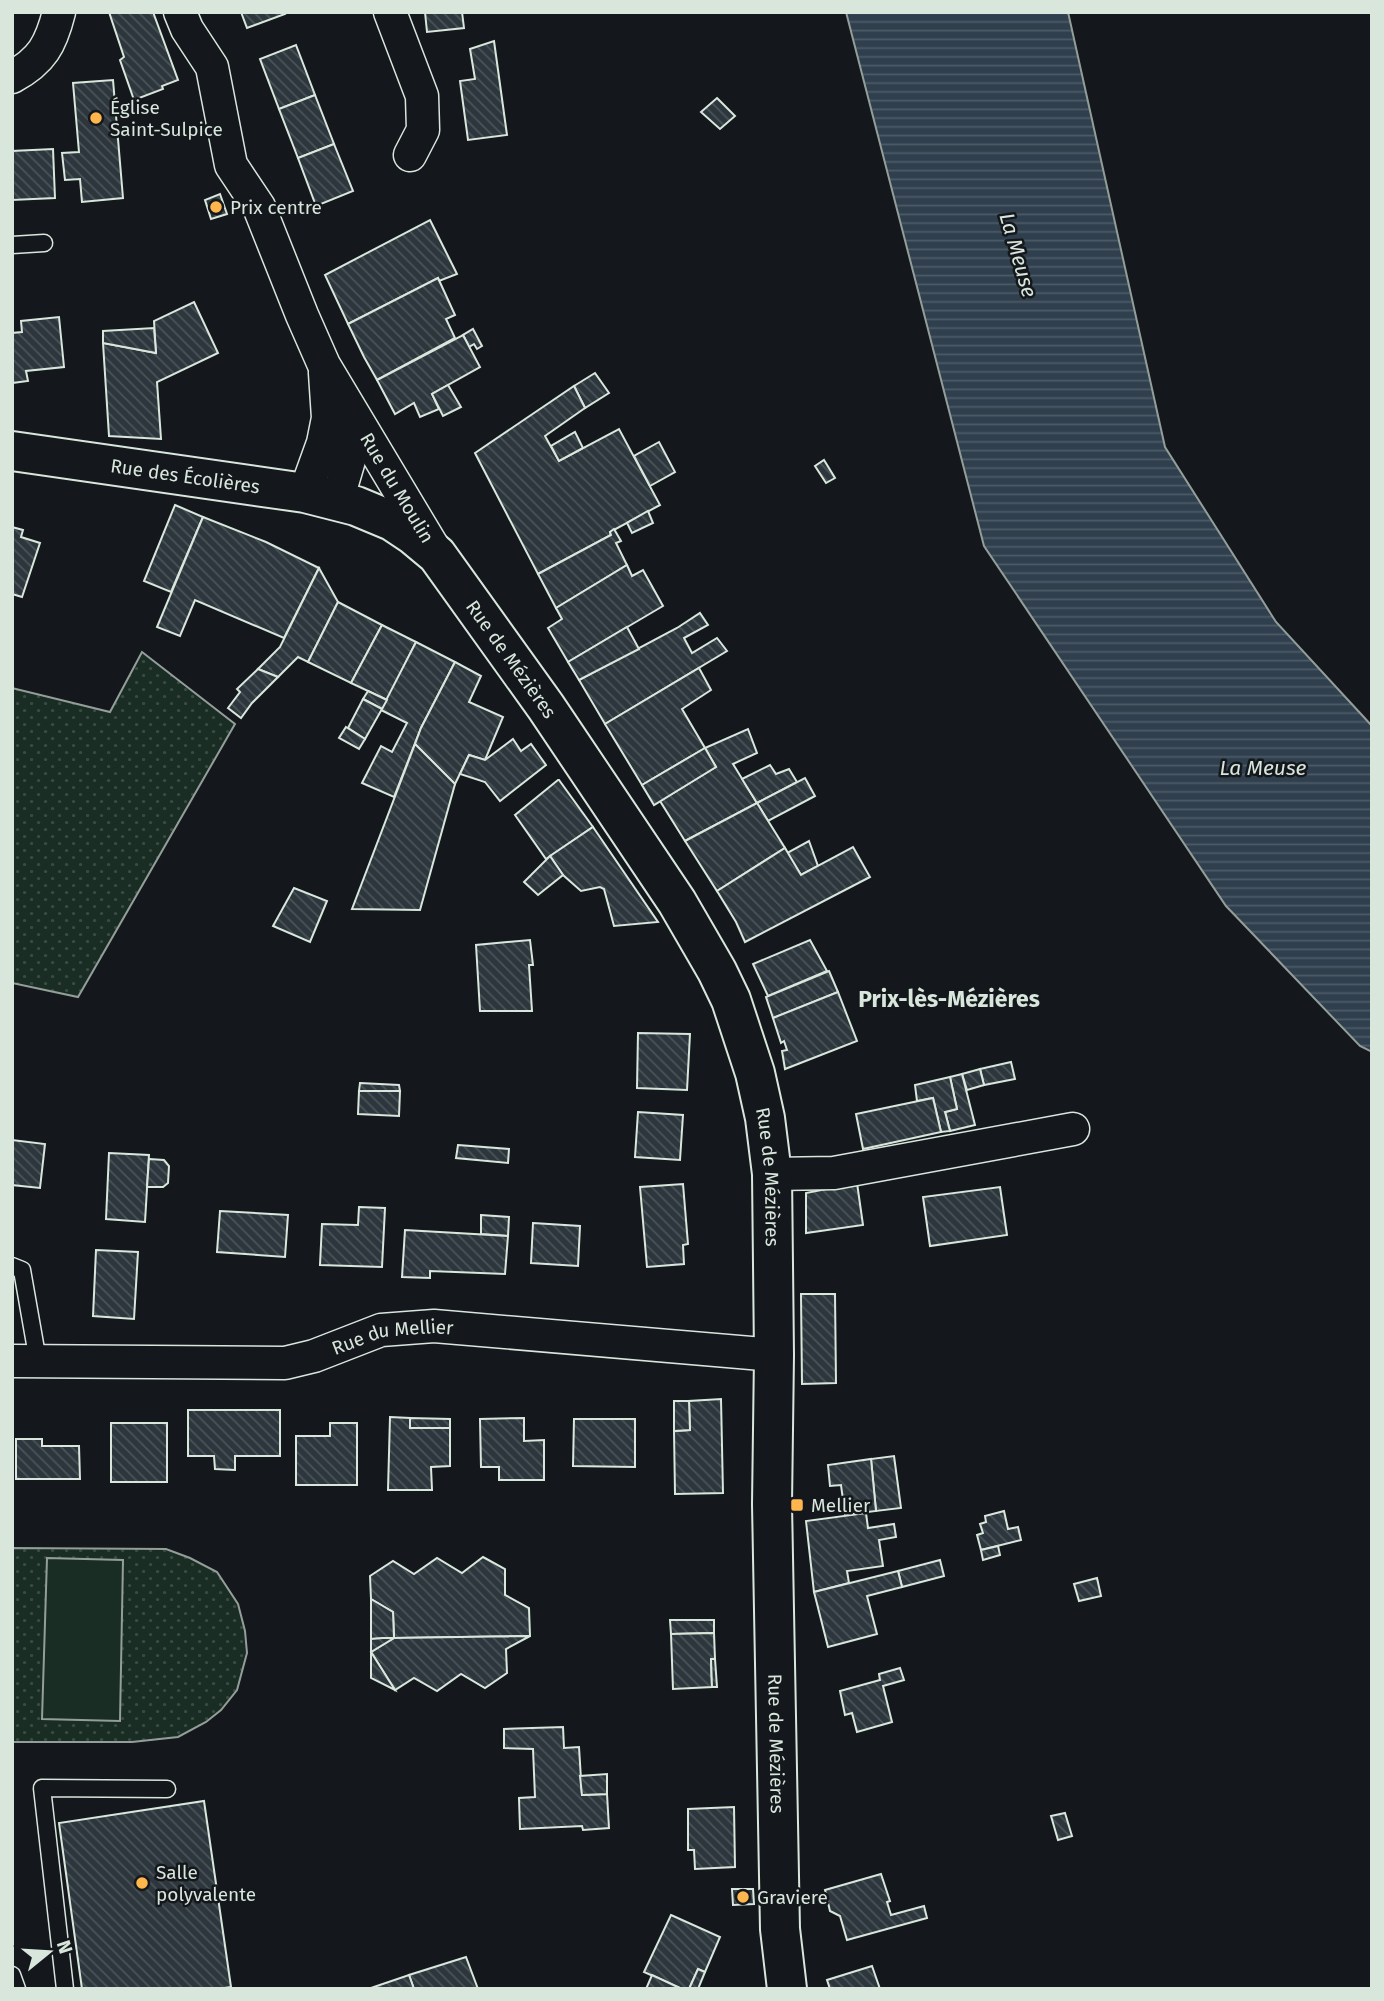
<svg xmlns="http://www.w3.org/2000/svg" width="1384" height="2001" viewBox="0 0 1384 2001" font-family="'Fira Sans',sans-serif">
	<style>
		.grass { fill: url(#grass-dots); stroke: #939e99; stroke-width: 2 }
		.garden { fill: #1a2d24; stroke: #939e99; stroke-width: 2 }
		.water { fill: url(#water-rules); stroke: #939e99; stroke-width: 2 }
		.building { fill: url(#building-back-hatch); stroke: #d8e6dc; stroke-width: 2 }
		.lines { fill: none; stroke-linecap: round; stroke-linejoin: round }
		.service-casing { stroke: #d8e6dc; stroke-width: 19 }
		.minor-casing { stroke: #d8e6dc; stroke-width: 35 }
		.tertiary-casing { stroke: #d8e6dc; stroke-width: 42 }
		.service { stroke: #14181c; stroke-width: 16 }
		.minor { stroke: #14181c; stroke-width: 32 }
		.tertiary { stroke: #14181c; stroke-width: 38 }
		.poi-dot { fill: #ffb74d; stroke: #14181c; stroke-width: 2.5 }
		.labels { text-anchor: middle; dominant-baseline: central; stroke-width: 5; stroke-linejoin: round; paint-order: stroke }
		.poi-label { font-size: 19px; fill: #d8e6dc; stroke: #14181c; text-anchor: start }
		.street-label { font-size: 19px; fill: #d8e6dc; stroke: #14181c }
		.water-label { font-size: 21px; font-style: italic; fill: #d8e6dc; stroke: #14181c }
		.quarter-label { font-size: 23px; font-weight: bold; fill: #d8e6dc; stroke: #14181c }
	</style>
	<defs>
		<pattern id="grass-dots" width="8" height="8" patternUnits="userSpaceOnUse" patternTransform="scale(1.75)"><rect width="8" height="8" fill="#1a2d24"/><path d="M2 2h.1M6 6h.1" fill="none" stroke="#3b4b43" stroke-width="1.8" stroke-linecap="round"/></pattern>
		<pattern id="water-rules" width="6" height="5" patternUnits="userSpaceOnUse" patternTransform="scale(1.75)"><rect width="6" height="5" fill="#2f3f4d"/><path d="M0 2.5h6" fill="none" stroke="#4c5b66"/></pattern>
		<pattern id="building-back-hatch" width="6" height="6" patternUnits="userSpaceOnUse" patternTransform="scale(1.75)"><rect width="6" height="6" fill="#2c363c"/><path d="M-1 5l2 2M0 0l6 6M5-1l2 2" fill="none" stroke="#4a5358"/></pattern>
	</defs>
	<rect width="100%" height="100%" fill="#14181c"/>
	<g class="grass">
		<path d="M142 652 235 724 78 997 12 983V688L110 712Z"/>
		<path d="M12 1548 166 1549 190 1558 217 1572 238 1604 245 1631 247 1653 237 1690 221 1710 206 1722 178 1737 132 1742H12Z"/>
	</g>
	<path class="garden" d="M47 1558 123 1560 120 1721 42 1719Z"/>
	<path class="water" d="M846 12H1068L1165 447 1276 622 1372 726V1052L1360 1046 1226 906 984 546Z"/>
	<g class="building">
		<path d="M109 12H153L178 80 162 86 163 89 134 100 120 60 124 57Z"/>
		<path d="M241 12H284L285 14 247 28Z"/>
		<path d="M425 12H462L464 28 427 32Z"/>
		<path d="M494 41 507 135 468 140 460 81 475 79 470 49Z"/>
		<path d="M296 45 315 95 279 109 260 59Z"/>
		<path d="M113 80 123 198 82 202 80 179 65 180 62 153 79 152 73 83Z"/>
		<path d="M315 95 334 144 298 158 279 109Z"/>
		<path d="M717 98 735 116 720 129 701 112Z"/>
		<path d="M334 144 353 191 316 206 298 158Z"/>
		<path d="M53 149 55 198 12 200V151Z"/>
		<path d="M220 194 227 214 211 219 205 200Z"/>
		<path d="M430 220 457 274 439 281 438 278 348 324 325 275Z"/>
		<path d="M438 278 455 315 446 319 455 338 377 380 364 357 348 324Z"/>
		<path d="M194 302 218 353 157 382 161 439 109 436 103 343 156 353 154 321Z"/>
		<path d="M59 317 64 367 26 371 28 381 12 383V333L22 332 21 321Z"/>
		<path d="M154 328 156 353 103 343V331Z"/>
		<path d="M473 329 482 346 477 349 474 344 469 347 463 335Z"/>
		<path d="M463 335 480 367 432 394 439 409 420 417 414 403 395 414 377 380Z"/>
		<path d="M595 373 609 393 585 408 574 386Z"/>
		<path d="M448 385 461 407 443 416 432 394Z"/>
		<path d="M574 386 585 408 545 436 559 461 619 429 660 505 610 532 611 535 538 574 475 453Z"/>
		<path d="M575 432 583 448 559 461 551 446Z"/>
		<path d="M659 442 675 472 650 486 634 456Z"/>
		<path d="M824 460 835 478 826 483 815 466Z"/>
		<path d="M175 505 203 517 171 592 144 581Z"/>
		<path d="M648 511 653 523 632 533 627 523Z"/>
		<path d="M203 517 266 542 319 568 284 638 195 600 180 636 157 627Z"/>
		<path d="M12 527 23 530 21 537 40 543 22 597 12 594Z"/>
		<path d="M614 529 621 541 616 543 627 565 556 608 538 574 611 535 610 532Z"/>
		<path d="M627 565 632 576 643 570 663 606 568 662 548 628 562 619 556 608Z"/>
		<path d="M319 568 338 602 308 662 298 657 278 677 258 669 280 647Z"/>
		<path d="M338 602 382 625 351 683 308 662Z"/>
		<path d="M700 613 708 625 684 638 692 653 717 638 727 651 605 724 579 680 677 628Z"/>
		<path d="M382 625 416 642 387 700 351 683Z"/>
		<path d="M627 627 639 649 579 680 568 662Z"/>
		<path d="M416 642 455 662 421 728 394 797 362 783 381 746 392 752 407 723 381 710Z"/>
		<path d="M455 662 481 676 469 702 503 717 485 760 469 755 455 784 415 744 421 728Z"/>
		<path d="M699 668 711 690 682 709 705 748 642 785 605 724Z"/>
		<path d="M258 669 278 677 252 703 241 718 228 708 240 692 237 689Z"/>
		<path d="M368 691 387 700 382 709 363 699Z"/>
		<path d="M363 699 382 709 365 739 348 728Z"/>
		<path d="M346 727 365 739 359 749 339 738Z"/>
		<path d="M748 729 757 753 733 764 757 803 685 841 660 801 716 767 705 748Z"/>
		<path d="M513 739 521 751 531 744 546 765 500 801 485 782 460 774 469 755 485 760Z"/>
		<path d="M415 744 455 784 420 910 352 909Z"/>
		<path d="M705 748 716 767 654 805 642 785Z"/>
		<path d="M770 765 776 774 789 769 797 782 757 803 742 779Z"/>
		<path d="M805 778 815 796 768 821 757 803Z"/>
		<path d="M558 780H559L593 827 546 859 515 815Z"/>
		<path d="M757 803 785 848 717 891 685 841Z"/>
		<path d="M593 827 658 922 614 926 604 889 600 887 581 891 563 875 550 856Z"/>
		<path d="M809 841 818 866 801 875 787 853Z"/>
		<path d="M853 847 870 877 745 942 736 922 717 891 785 848 801 875Z"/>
		<path d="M550 856 563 875 538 895 524 882Z"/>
		<path d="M294 888 327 901 310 942 273 926Z"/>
		<path d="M530 940 533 965H529L532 1011H480L476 945Z"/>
		<path d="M810 940 827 971 768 996 753 964Z"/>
		<path d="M829 971 838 992 773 1018 766 997Z"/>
		<path d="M838 992 857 1041 785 1069 782 1051 787 1050 784 1041 781 1043 773 1018Z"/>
		<path d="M638 1033 690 1034 687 1090 637 1088Z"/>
		<path d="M1011 1062 1015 1079 984 1085 980 1069Z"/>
		<path d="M980 1069 984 1085 967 1090 962 1074Z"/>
		<path d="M962 1074 975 1125 950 1131 945 1112 957 1109 950 1077Z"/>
		<path d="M950 1077 957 1109 945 1112 950 1131 941 1132 933 1098 917 1101 915 1085Z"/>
		<path d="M360 1083 399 1085 400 1091H359Z"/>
		<path d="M359 1091H400L399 1116 358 1114Z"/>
		<path d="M933 1098 941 1132 863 1149 856 1114Z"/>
		<path d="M638 1112 683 1115 680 1160 635 1157Z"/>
		<path d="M12 1140 45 1144 40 1188 12 1185Z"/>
		<path d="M458 1145 509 1149 508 1163 456 1158Z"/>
		<path d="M109 1153 149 1155 145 1222 106 1219Z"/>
		<path d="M149 1159 164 1160 169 1166 168 1183 163 1187H147Z"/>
		<path d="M857 1183 863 1225 806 1233V1193Z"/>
		<path d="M683 1184 688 1244 683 1245 684 1264 647 1267 640 1187Z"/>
		<path d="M1000 1187 1007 1235 930 1246 923 1197Z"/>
		<path d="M359 1207 385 1208 382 1267 320 1265 322 1224 358 1225Z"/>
		<path d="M220 1211 288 1215 285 1257 217 1252Z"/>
		<path d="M481 1215 509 1217 508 1236 481 1234Z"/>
		<path d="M533 1223 580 1226 578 1266 531 1263Z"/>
		<path d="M405 1230 508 1236 505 1274 430 1271V1278L402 1277Z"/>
		<path d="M96 1250 138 1252 134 1319 93 1316Z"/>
		<path d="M801 1294H835L836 1383 802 1384Z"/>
		<path d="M721 1399 723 1493 675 1494 674 1431 690 1430 689 1401Z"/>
		<path d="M674 1401H689L690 1430 674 1431Z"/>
		<path d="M188 1410H280V1456H235V1470L215 1469 214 1456H188Z"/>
		<path d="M390 1417 410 1418V1428H450V1466L431 1467 432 1490H388Z"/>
		<path d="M410 1418 450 1419V1428H410Z"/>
		<path d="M524 1418V1441L544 1440V1480H499V1467H481L480 1419Z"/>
		<path d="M574 1419H635V1467L573 1466Z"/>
		<rect x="111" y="1423" width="56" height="59"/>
		<path d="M330 1423H357V1485H296V1436H330Z"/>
		<path d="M16 1439H42V1446H79L80 1479H16Z"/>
		<path d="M894 1456 901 1508 876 1511 871 1459Z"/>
		<path d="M871 1459 876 1511 845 1515 841 1485 830 1486 828 1465Z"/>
		<path d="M1004 1511 1008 1529 1018 1527 1021 1540 981 1550 977 1535 983 1533 980 1524 986 1522 985 1516Z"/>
		<path d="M866 1513 868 1528 894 1524 896 1537 879 1540 883 1566 847 1571 849 1583 814 1592 806 1521Z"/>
		<path d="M998 1546 1000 1555 983 1560 981 1550Z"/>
		<path d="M483 1557 505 1569V1595L529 1608 530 1636 394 1638 393 1612 371 1599 370 1576 393 1561 414 1574 437 1558 462 1573Z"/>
		<path d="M940 1560 944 1576 902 1587 898 1571Z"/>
		<path d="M898 1571 902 1587 867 1596 877 1634 828 1647 814 1592Z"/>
		<path d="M1097 1578 1101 1596 1079 1601 1074 1584Z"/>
		<path d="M371 1599 393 1612 394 1638 371 1639Z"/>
		<path d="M670 1620H714V1633L671 1634Z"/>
		<path d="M714 1633 715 1659H711L712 1687 673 1689 671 1634Z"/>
		<path d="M530 1636 506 1649 507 1673 485 1688 461 1674 437 1691 414 1678 395 1690 371 1652 394 1638Z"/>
		<path d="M383 1638H394L371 1652V1639Z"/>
		<path d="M371 1652 395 1690 371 1678Z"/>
		<path d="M711 1659H715L717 1687H712Z"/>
		<path d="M900 1668 904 1680 883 1686 892 1722 857 1732 852 1713 845 1715 840 1691 880 1680 879 1674Z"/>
		<path d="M563 1727 564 1748 579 1747 582 1795 607 1794 609 1828 583 1830 582 1826 520 1829 519 1798 535 1797 533 1749 504 1748V1729Z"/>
		<path d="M607 1774V1794L582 1795 580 1776Z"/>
		<path d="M204 1801 231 1987 217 1989H82L59 1823Z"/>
		<path d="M734 1807 735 1867 695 1869 694 1850H688V1809Z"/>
		<path d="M1065 1813 1072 1836 1058 1840 1051 1816Z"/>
		<path d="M881 1874 890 1901 887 1902 891 1915 924 1906 927 1918 847 1940 840 1916 830 1911 825 1890Z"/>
		<path d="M732 1889H753L754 1904 733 1905Z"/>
		<path d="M671 1915 720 1937 705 1972 698 1969 689 1989H682L644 1972Z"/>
		<path d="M466 1957 478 1989H414L409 1975Z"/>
		<path d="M872 1966 880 1989H830L827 1980Z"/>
		<path d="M698 1969 705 1972 698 1989H689Z"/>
		<path d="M409 1975 414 1989H368Z"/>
		<path d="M652 1975 682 1989H646Z"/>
	</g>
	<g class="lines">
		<defs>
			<g id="service">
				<path d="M12 245 44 243"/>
				<path d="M12 1266 22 1270 38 1361"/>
				<path d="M12 1975 17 1989"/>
				<path d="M65 1989 42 1788 167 1789"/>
			</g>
			<g id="minor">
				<path id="s1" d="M180 12 187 29 212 67 231 165 259 207 302 315 324 365 433 547"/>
				<path d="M390 12 422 96 423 130 410 155"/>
				<path d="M12 77C42 61 51 44 59 12"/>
				<path d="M305 493 323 443 328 418 325 373"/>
				<path d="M337 501 352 450 357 422"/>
				<path d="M772 1174 834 1173 1073 1129"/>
				<path id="s2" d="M12 1361 285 1363 314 1356 381 1330 434 1326 774 1355"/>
			</g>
			<g id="tertiary">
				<path id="s3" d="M12 451 305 493 356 506 392 521 413 535 437 555 546 707 677 902 717 971 731 1000 755 1073 765 1118 772 1174 774 1355 772 1504 780 1929 787 1989"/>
			</g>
		</defs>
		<use href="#service" class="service-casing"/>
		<use href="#minor" class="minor-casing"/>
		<use href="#tertiary" class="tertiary-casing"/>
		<use href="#service" class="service"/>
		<use href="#minor" class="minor"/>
		<use href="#tertiary" class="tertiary"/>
	</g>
	<g class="poi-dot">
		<circle cx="96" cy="118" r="7"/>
		<circle cx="216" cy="207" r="7"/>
		<rect x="790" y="1498" width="14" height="14" rx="3.5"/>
		<circle cx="142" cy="1883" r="7"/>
		<circle cx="743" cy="1897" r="7"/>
	</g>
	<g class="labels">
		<g class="poi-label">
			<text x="110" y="107">Église<tspan x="110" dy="22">Saint-Sulpice</tspan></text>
			<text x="230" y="207">Prix centre</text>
			<text x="811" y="1505">Mellier</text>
			<text x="156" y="1872">Salle<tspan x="156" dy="22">polyvalente</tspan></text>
			<text x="757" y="1897">Graviere</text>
		</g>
		<g class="street-label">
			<text stroke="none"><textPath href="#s3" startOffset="175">Rue des Écolières</textPath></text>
			<text stroke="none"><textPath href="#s1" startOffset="528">Rue du Moulin</textPath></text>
			<text stroke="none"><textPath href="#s3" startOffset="572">Rue de Mézières</textPath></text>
			<text stroke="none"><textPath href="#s3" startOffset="1160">Rue de Mézières</textPath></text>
			<text stroke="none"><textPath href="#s2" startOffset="385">Rue du Mellier</textPath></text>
			<text stroke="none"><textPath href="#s3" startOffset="1727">Rue de Mézières</textPath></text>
		</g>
		<g class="water-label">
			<text transform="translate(1018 255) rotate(74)">La Meuse</text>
			<text x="1263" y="768">La Meuse</text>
		</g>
		<g class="quarter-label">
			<text x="949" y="999">Prix-lès-Mézières</text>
		</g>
	</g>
	<rect width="1384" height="2001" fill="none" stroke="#d8e6dc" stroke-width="28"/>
	<g transform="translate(49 1952) rotate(72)" stroke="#14181c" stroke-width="5" paint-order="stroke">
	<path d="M0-5L12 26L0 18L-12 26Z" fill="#d8e6dc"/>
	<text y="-10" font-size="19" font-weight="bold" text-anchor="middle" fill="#d8e6dc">N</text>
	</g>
</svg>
